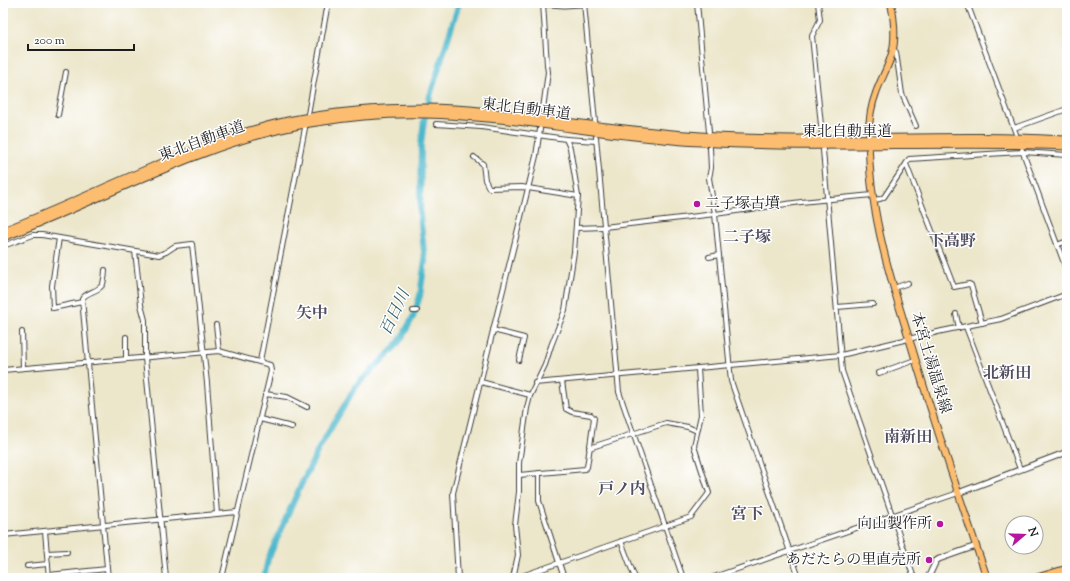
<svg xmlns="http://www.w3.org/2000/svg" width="1070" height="581" viewBox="0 0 1070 581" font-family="'Sorts Mill Goudy','Noto Serif JP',serif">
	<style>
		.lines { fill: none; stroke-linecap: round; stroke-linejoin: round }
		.river { stroke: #4eb8cc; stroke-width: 6 }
		.minor-casing { stroke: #3b3a36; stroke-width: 6 }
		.tertiary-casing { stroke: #3b3a36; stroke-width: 7 }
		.primary-casing { stroke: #3b3a36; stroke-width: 8 }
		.trunk-casing { stroke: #3b3a36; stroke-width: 9 }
		.motorway-casing { stroke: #3b3a36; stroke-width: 9 }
		.minor { stroke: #fff; stroke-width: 4 }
		.tertiary { stroke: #fff; stroke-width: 5 }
		.primary { stroke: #fcbd6f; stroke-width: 6 }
		.trunk { stroke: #fcbd6f; stroke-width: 7 }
		.motorway { stroke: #fcbd6f; stroke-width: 7 }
		.poi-dot { fill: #b5179e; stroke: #fff; stroke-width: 1.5 }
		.labels { text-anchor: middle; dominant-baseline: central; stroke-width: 3; stroke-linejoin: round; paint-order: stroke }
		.street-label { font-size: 15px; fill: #1c1c1c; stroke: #fff }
		.poi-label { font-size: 15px; fill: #1c1c1c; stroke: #fff; text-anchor: end }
		.neighbourhood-label { font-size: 16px; font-weight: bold; fill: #524f61; stroke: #fff }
		.water-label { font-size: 16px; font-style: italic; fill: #32626b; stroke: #fff }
	</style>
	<rect width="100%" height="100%" fill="#fff"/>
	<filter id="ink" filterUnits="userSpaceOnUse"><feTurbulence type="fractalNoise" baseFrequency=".025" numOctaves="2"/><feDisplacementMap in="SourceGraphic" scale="8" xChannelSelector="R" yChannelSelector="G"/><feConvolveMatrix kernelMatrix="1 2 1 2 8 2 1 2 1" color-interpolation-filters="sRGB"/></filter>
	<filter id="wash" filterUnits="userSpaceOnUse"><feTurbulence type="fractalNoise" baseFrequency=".012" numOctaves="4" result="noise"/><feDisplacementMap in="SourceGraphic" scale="16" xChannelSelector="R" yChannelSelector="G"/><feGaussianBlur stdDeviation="0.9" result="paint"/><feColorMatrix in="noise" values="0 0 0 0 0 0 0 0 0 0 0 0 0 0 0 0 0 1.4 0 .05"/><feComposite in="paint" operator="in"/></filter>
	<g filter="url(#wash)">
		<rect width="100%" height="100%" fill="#ece6ca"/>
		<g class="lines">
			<path class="river" d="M264 578 268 559 300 487 319 448 356 386 394 348 401 339 413 317 420 296 425 260 420 215 421 144 424 121 430 96 459 3"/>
		</g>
	</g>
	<g filter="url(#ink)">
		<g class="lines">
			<defs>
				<g id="minor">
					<path d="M584 3 595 122"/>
					<path d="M697 3 709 132"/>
					<path d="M818 3 820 20 812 36 822 135"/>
					<path d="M967 3 1016 134"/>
					<path d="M893 49 896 52 902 94 916 126"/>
					<path d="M308 114 328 3"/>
					<path d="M58 115 66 72"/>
					<path d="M542 116 548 72 547 65 543 3"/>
					<path d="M436 124 481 127 566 139 570 148 578 196 574 252 565 310 551 346 545 365 530 396 527 408 519 463V492L515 525 518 555 513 578"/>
					<path d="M1014 128 1067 109"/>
					<path d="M596 137 619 392 683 578"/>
					<path d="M566 139 596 141"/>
					<path d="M710 148 711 168 709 178 715 214 731 381 799 578"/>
					<path d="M823 150 842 371 914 578"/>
					<path d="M1022 150 1067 271"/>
					<path d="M474 157 483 164 485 180 489 188 522 187 578 196"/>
					<path d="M873 200 880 199 884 197 906 164"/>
					<path d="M576 228 604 227 715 214 801 202 872 195"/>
					<path d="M59 238 52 286 53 308 82 302"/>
					<path d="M1057 245 1067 241"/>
					<path d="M3 246 33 235H42L159 255 166 252 175 246 192 244 207 383 217 514"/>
					<path d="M135 251 141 305 145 320V358L166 578"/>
					<path d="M709 257 719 255"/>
					<path d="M105 270C105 275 104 280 103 284 99 292 87 291 82 299L108 578"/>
					<path d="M894 288 908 283"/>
					<path d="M837 307 873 304"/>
					<path d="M413 311H417"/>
					<path d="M956 314 959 328"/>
					<path d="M982 323 971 285 969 284 954 287 906 164 909 159 1004 153 1023 152 1067 155"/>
					<path d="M216 325 219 351"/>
					<path d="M966 327 1020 469"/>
					<path d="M493 330 524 338 519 360"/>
					<path d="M22 332 23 368"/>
					<path d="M126 359V337"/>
					<path d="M260 361 305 128"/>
					<path d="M3 370 219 351 270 365 271 371 222 578"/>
					<path d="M879 373 915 360"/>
					<path d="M481 382 530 395"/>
					<path d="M535 383 841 355 942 331 1001 319 1067 294"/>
					<path d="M265 394 287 397 307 407"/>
					<path d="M260 419 292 427"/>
					<path d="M589 448 666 423 688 427 697 431"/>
					<path d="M539 473V501L564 578"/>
					<path d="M519 475 585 469 587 467 594 418 591 415 572 412 566 409 562 381"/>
					<path d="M45 531 49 578"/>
					<path d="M3 535 237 512"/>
					<path d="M621 541 635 578"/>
					<path d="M47 553 67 552"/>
					<path d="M27 566 48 564"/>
					<path d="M49 575 107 569"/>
					<path d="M458 578 453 493 536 156 540 129"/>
					<path d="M516 578 691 517 709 493 694 446 701 415 698 369"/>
					<path d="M711 578 958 493"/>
					<path d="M921 578H928"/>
				</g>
				<g id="tertiary">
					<path d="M535 3 564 5 599 3"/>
					<path d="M958 493 1067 452"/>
					<path d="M928 578 936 561 939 559 976 546"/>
				</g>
				<g id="primary">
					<path d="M869 133C869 119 871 106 876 93 881 78 890 65 893 49 896 34 894 19 891 3"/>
					<path d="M869 151C871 219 892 284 912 348 935 425 961 502 987 578"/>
				</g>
				<g id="trunk">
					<path d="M1037 578 1067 569"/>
					<path d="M1054 578 1067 575"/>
				</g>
				<g id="motorway">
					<path d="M3 231C98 195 188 143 288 121 333 112 379 108 424 108 466 108 508 114 549 120 600 126 650 133 701 136 823 144 945 133 1067 140"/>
					<path d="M3 237C105 199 201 142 310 123 347 117 386 113 424 114 517 116 608 137 701 142 823 150 945 140 1067 146"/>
				</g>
			</defs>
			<use href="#minor" class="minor-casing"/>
			<use href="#tertiary" class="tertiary-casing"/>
			<use href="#primary" class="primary-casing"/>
			<use href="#trunk" class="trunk-casing"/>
			<use href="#motorway" class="motorway-casing"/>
			<use href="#minor" class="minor"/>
			<use href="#tertiary" class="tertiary"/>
			<use href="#primary" class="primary"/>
			<use href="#trunk" class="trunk"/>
			<use href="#motorway" class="motorway"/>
		</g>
	</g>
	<g class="poi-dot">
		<circle cx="697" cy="204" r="4"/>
		<circle cx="940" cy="524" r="4"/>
		<circle cx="929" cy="560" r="4"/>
	</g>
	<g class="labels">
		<g class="street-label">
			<text transform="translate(526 110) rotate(7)">東北自動車道</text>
			<text x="847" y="132">東北自動車道</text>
			<text transform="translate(202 142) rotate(-20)">東北自動車道</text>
			<text transform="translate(930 363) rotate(73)">本宮土湯温泉線</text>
		</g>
		<g class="poi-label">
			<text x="705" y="204" text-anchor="start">二子塚古墳</text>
			<text x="932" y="524">向山製作所</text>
			<text x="921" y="560">あだたらの里直売所</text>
		</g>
		<g class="neighbourhood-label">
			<text x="747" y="238">二子塚</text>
			<text x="952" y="242">下高野</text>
			<text x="312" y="314">矢中</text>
			<text x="1007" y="374">北新田</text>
			<text x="908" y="438">南新田</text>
			<text x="622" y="490">戸ノ内</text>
			<text x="747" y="515">宮下</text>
		</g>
		<g class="water-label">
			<text transform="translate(396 313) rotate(-65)">百日川</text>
		</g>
	</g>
	<rect width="1070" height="581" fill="none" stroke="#fff" stroke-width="16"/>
	<g transform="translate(1024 535) rotate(71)"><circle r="19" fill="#ffffff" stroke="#a4a4a4"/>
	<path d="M0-3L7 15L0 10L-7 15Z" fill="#b5179e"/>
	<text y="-6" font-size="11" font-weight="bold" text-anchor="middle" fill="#1c1c1c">N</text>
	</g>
	<path d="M28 44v6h106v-6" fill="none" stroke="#1c1c1c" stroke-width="2"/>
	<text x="34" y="44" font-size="12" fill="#1c1c1c" stroke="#ffffff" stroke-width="3" paint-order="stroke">200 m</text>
</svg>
